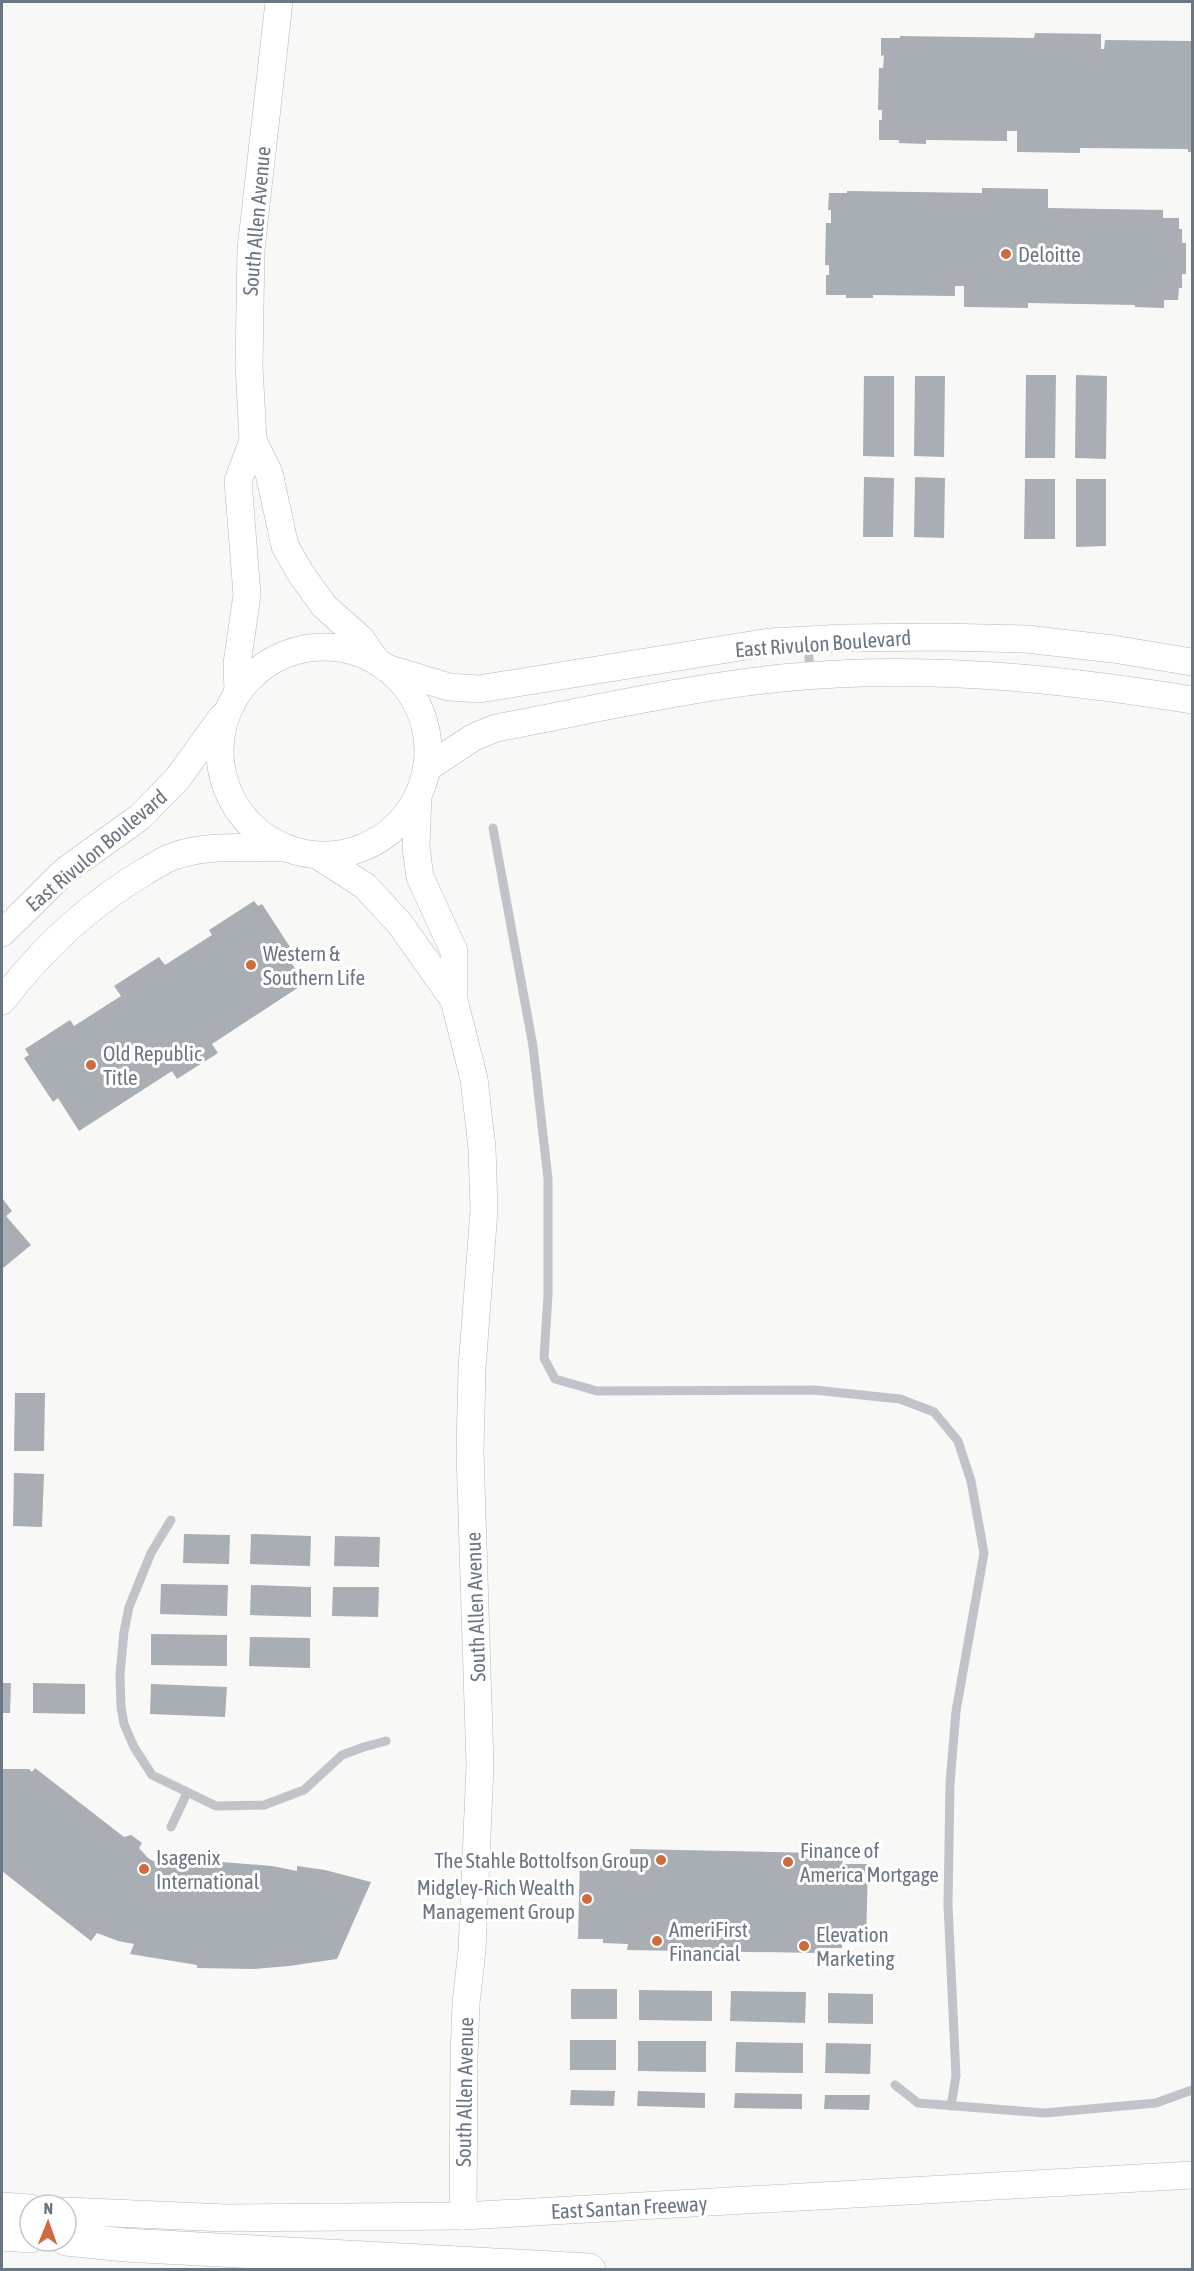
<svg xmlns="http://www.w3.org/2000/svg" width="1194" height="2271" viewBox="0 0 1194 2271" font-family="'Asap Condensed',sans-serif">
	<style>
		.building { fill: #a8aeb4 }
		.lines { fill: none; stroke-linecap: round; stroke-linejoin: round }
		.secondary-casing { stroke: #b3b7bb; stroke-width: 28 }
		.highway-casing { stroke: #b4b6ba; stroke-width: 34 }
		.lane { stroke: #c0c3c7; stroke-width: 9 }
		.secondary { stroke: #fff; stroke-width: 27 }
		.highway { stroke: #fff; stroke-width: 33 }
		.poi-dot { fill: #ce6c40; stroke: #fff; stroke-width: 2 }
		.labels { text-anchor: middle; dominant-baseline: central; stroke-width: 6; stroke-linejoin: round; paint-order: stroke }
		.street-label { font-size: 21px; fill: #6b7683; stroke: #fff }
		.poi-label { font-size: 21px; fill: #6b7683; stroke: #fff; text-anchor: start }
	</style>
	<rect width="100%" height="100%" fill="#f8f8f6"/>
	<g class="building">
		<path d="M1035 33 1101 34V49H1104L1105 40 1192 41V152H1188V149L1080 148V153L1017 152V131H1007V141L926 140V144L899 143V140H879V120H882V110H878L879 68H883L884 55 881 56V38H900V36L1034 38Z"/>
		<path d="M982 188 1048 189V208L1163 210V218H1179V229H1182V243H1186V274H1182V288H1179L1178 300H1164V308L1135 307V305L1028 303V308L964 307V286H955V296L873 295V298H846V295H826V275H829V265H825L826 223H831V210H828L829 193H847V191L982 193Z"/>
		<path d="M1026 375H1056L1055 458H1025Z"/>
		<path d="M1076 375 1107 376 1106 459 1075 458Z"/>
		<path d="M864 376H894V457L863 456Z"/>
		<path d="M915 376H945L944 457 914 456Z"/>
		<path d="M864 477 894 478 893 537H863Z"/>
		<path d="M915 477 945 478 944 538 914 537Z"/>
		<path d="M1025 479H1055V539H1024Z"/>
		<path d="M1076 479H1106V546L1076 547Z"/>
		<path d="M254 901 258 906 262 904 290 947 284 952 305 983 212 1044 218 1053 177 1079 172 1071 79 1131 58 1098 53 1102 24 1058 29 1055 25 1049 70 1020 74 1026 121 996 114 986 159 957 165 965 212 935 209 930Z"/>
		<path d="M2 1198 12 1211 6 1216 31 1245 2 1269Z"/>
		<path d="M15 1393H45L44 1451H14Z"/>
		<path d="M14 1473 44 1474 42 1527 13 1526Z"/>
		<path d="M184 1534 230 1535 229 1564 183 1563Z"/>
		<path d="M251 1534 311 1536 310 1566 250 1564Z"/>
		<path d="M335 1536 380 1537 379 1567 334 1566Z"/>
		<path d="M161 1584 228 1585 227 1616 160 1614Z"/>
		<path d="M251 1585 311 1587V1617L250 1615Z"/>
		<path d="M333 1587H379L378 1617 332 1616Z"/>
		<path d="M151 1634 227 1635V1666L151 1665Z"/>
		<path d="M250 1637 310 1638V1668L249 1666Z"/>
		<path d="M2 1683H11L10 1713H2Z"/>
		<path d="M33 1683 85 1684V1714L33 1713Z"/>
		<path d="M151 1684 227 1687 225 1717 150 1714Z"/>
		<path d="M35 1768 124 1837 131 1835 142 1843 139 1848 148 1858 164 1867H191L216 1851 218 1853 209 1861 272 1866 297 1871V1866L325 1870 371 1882 337 1959 289 1966 254 1969 197 1968V1965L130 1954 134 1944 118 1941 97 1933 91 1941 2 1871V1769H29L32 1772Z"/>
		<path d="M630 1849 819 1853V1858L843 1859 842 1864H868L866 1944 842 1943V1948H818V1953L627 1950 628 1944 603 1943V1939H578L580 1858H605V1854L630 1855Z"/>
		<rect x="571" y="1989" width="46" height="30"/>
		<path d="M639 1990 712 1991V2021L639 2020Z"/>
		<path d="M731 1991 806 1992 805 2023 730 2021Z"/>
		<path d="M828 1993 873 1994V2024L828 2023Z"/>
		<rect x="570" y="2040" width="46" height="30"/>
		<path d="M638 2041H706V2072L638 2071Z"/>
		<path d="M736 2042 803 2043V2073L735 2072Z"/>
		<path d="M826 2043 871 2044 870 2074 825 2073Z"/>
		<path d="M571 2090 615 2091 614 2106 570 2105Z"/>
		<path d="M638 2091 705 2093V2108L637 2106Z"/>
		<path d="M735 2093 802 2094V2109L734 2108Z"/>
		<path d="M825 2095H870L869 2110 824 2109Z"/>
	</g>
	<g class="lines">
		<defs>
			<g id="secondary">
				<path d="M253 441 269 473 285 546 301 574 324 606 361 639 377 662"/>
				<circle cx="324" cy="751" r="104"/>
				<path d="M386 668 449 687 479 689 770 642 844 638 940 637 1026 639 1113 649 1192 662"/>
				<path d="M238 691 237 664 247 595 238 481 253 441 249 365 251 249 279 2"/>
				<path d="M427 768 474 737 496 728C591 710 686 688 782 678 919 664 1057 678 1192 700"/>
				<path d="M418 796 416 848 420 877 454 951V1000L474 1079 482 1148 484 1210 472 1368 470 1451 480 1766 472 1950 466 2003 464 2057 463 2216"/>
				<path d="M317 855 365 886 400 924 454 1000"/>
				<path d="M2 933 66 870 140 817 178 778 222 717"/>
				<path d="M2 1001C41 950 90 904 146 871 155 866 165 859 174 856 210 844 246 848 283 848"/>
				<path d="M2 2206 30 2208"/>
				<path d="M66 2211 227 2218 463 2216 1192 2175"/>
			</g>
			<g id="highway">
				<path d="M2 2234 30 2236"/>
				<path d="M66 2239 125 2245 589 2270"/>
			</g>
		</defs>
		<use href="#secondary" class="secondary-casing"/>
		<use href="#highway" class="highway-casing"/>
		<g class="lane">
			<path d="M808 643 810 674"/>
			<path d="M493 828 533 1046 548 1179V1295L544 1358 555 1379 597 1391 814 1390 900 1399 934 1412 958 1441 971 1481 984 1553 956 1711 950 1783 948 1905 956 2076 951 2106"/>
			<path d="M171 1520 151 1553 129 1607 124 1632 120 1674 121 1707 124 1724 134 1747 152 1775 216 1806 264 1805 304 1790 342 1755 364 1747 386 1741"/>
			<path d="M171 1827 187 1793"/>
			<path d="M895 2085 918 2103 1045 2113 1156 2103 1192 2090"/>
		</g>
		<use href="#secondary" class="secondary"/>
		<use href="#highway" class="highway"/>
	</g>
	<g class="poi-dot">
		<circle cx="1006" cy="254" r="6"/>
		<circle cx="251" cy="965" r="6"/>
		<circle cx="91" cy="1065" r="6"/>
		<circle cx="661" cy="1860" r="6"/>
		<circle cx="788" cy="1862" r="6"/>
		<circle cx="144" cy="1869" r="6"/>
		<circle cx="587" cy="1899" r="6"/>
		<circle cx="657" cy="1941" r="6"/>
		<circle cx="804" cy="1946" r="6"/>
	</g>
	<g class="labels">
		<g class="street-label">
			<text transform="translate(256 221) rotate(-85)">South Allen Avenue</text>
			<text transform="translate(823 643) rotate(-4)">East Rivulon Boulevard</text>
			<text transform="translate(96 850) rotate(-40)">East Rivulon Boulevard</text>
			<text transform="translate(475 1607) rotate(-92)">South Allen Avenue</text>
			<text transform="translate(464 2092) rotate(-89)">South Allen Avenue</text>
			<text transform="translate(629 2207) rotate(-3)">East Santan Freeway</text>
		</g>
		<g class="poi-label">
			<text x="1018" y="254">Deloitte</text>
			<text x="263" y="953">Western &amp;<tspan x="263" dy="24">Southern Life</tspan></text>
			<text x="103" y="1053">Old Republic<tspan x="103" dy="24">Title</tspan></text>
			<text x="800" y="1850">Finance of<tspan x="800" dy="24">America Mortgage</tspan></text>
			<text x="156" y="1857">Isagenix<tspan x="156" dy="24">International</tspan></text>
			<text x="649" y="1860" text-anchor="end">The Stahle Bottolfson Group</text>
			<text x="575" y="1887" text-anchor="end">Midgley-Rich Wealth<tspan x="575" dy="24">Management Group</tspan></text>
			<text x="669" y="1929">AmeriFirst<tspan x="669" dy="24">Financial</tspan></text>
			<text x="816" y="1934">Elevation<tspan x="816" dy="24">Marketing</tspan></text>
		</g>
	</g>
	<rect width="1194" height="2271" fill="none" stroke="#6b7683" stroke-width="6"/>
	<g transform="translate(48 2223) rotate(1)"><circle r="28" fill="#ffffff" stroke="#c4c8cd" stroke-width="1.5"/>
	<path d="M0-4.5L10 22L0 15L-10 22Z" fill="#ce6c40"/>
	<text y="-9" font-size="16" font-weight="bold" text-anchor="middle" fill="#6b7683">N</text>
	</g>
</svg>
